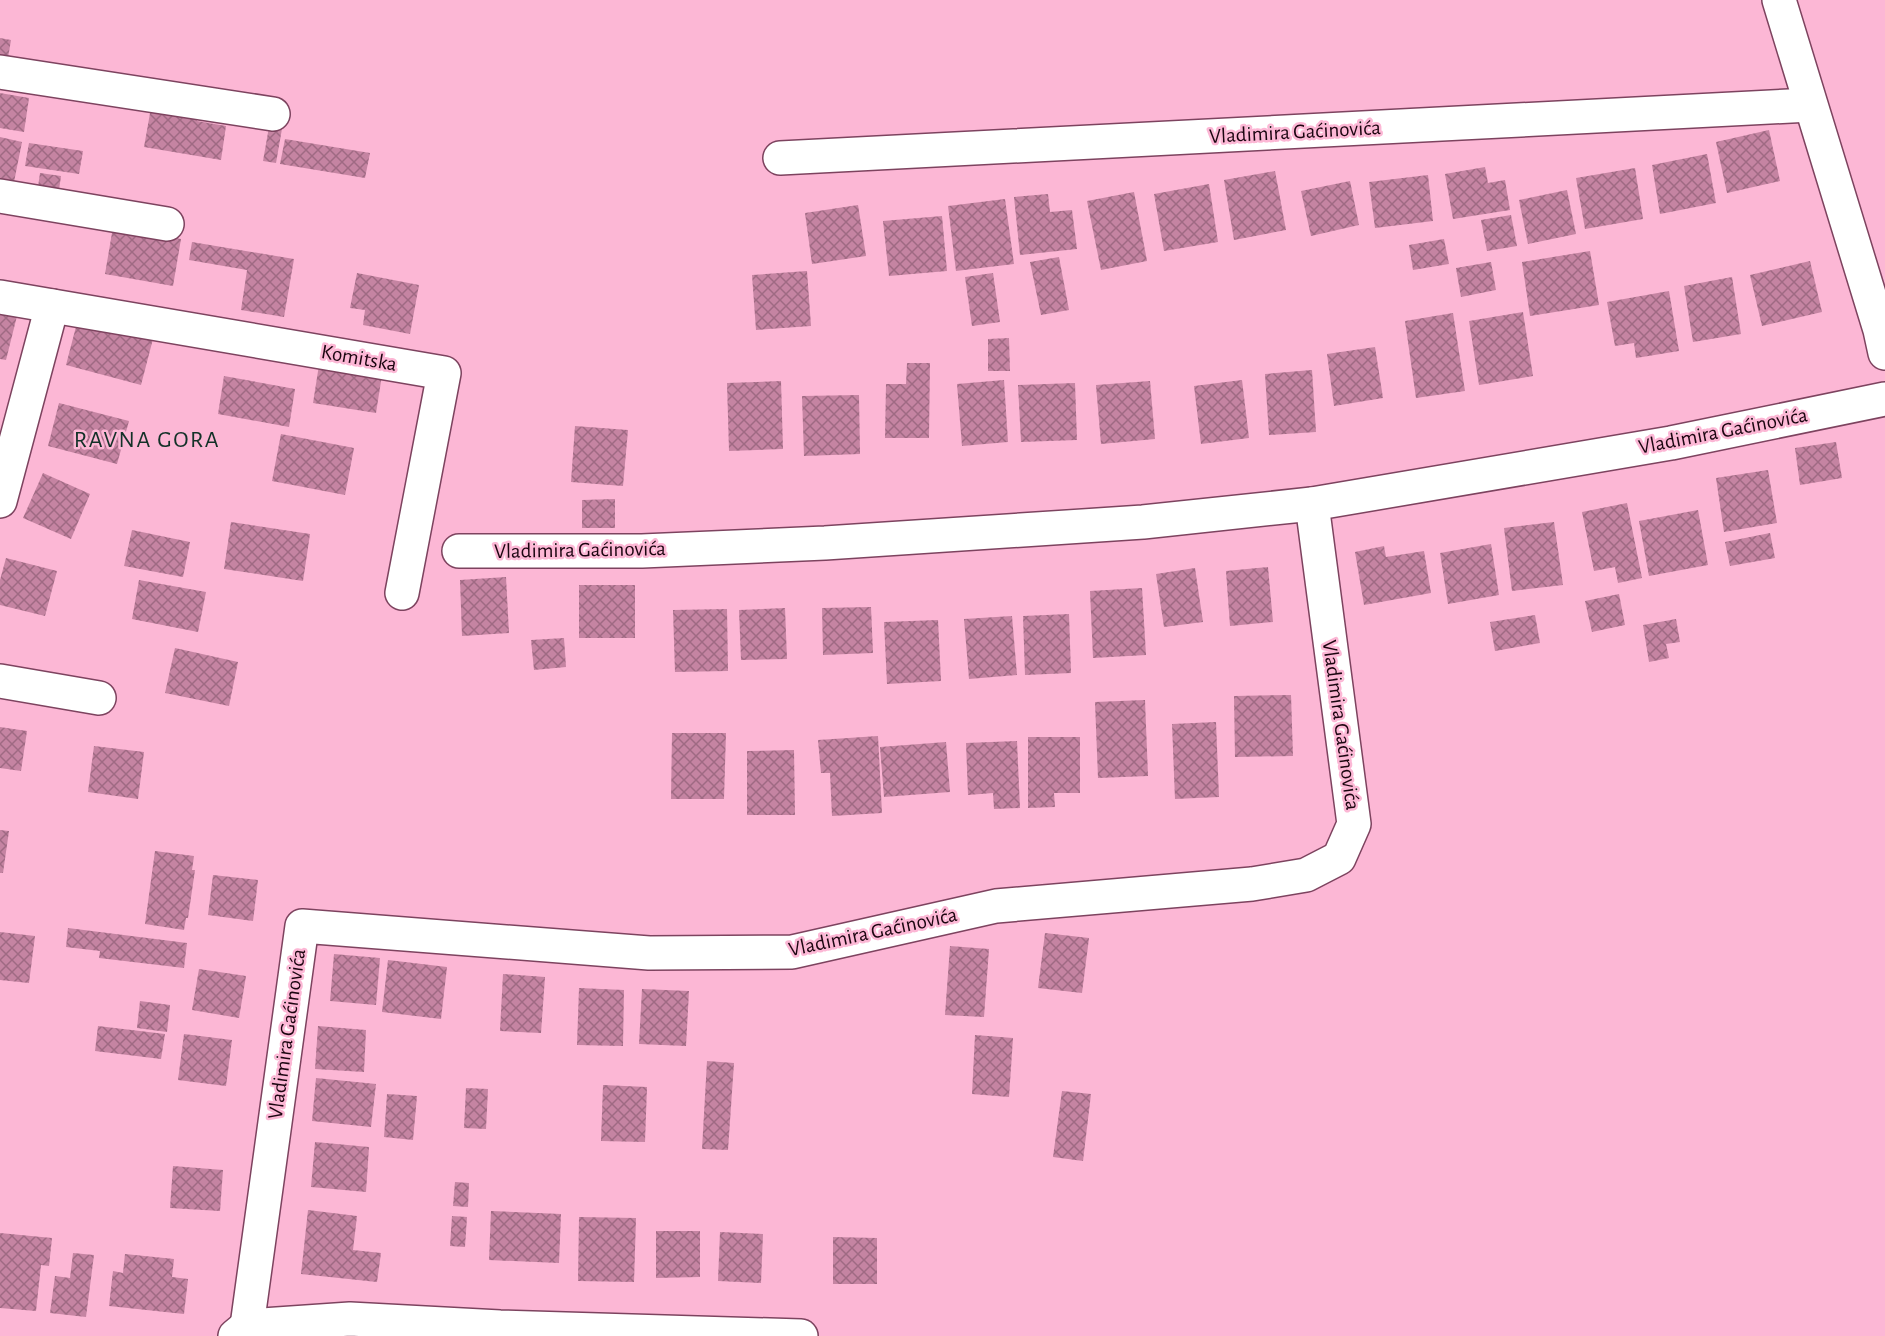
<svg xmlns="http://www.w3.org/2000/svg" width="1885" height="1336" viewBox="0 0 1885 1336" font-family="'Alegreya Sans',sans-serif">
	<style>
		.building { fill: url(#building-cross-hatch) }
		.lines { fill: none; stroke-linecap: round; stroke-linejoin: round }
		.minor-casing { stroke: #7d435f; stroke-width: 36 }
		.minor { stroke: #fff; stroke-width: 33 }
		.labels { text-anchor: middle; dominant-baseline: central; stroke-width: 5; stroke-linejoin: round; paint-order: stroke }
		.street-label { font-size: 21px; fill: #1b0510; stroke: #fcb7d5 }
		.quarter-label { font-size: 24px; letter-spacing: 1.5px; fill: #133128; stroke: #fcb7d5 }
	</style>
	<defs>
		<pattern id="building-cross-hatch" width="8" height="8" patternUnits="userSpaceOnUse" patternTransform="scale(1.5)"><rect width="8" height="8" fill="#c584a2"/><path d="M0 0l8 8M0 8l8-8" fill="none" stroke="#9f6a83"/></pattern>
	</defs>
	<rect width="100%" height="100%" fill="#fcb7d5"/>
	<g class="building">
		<path d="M0 38 11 40 7 64 0 63Z"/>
		<path d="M0 93 29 98 24 132 0 128Z"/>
		<path d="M152 102 198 110 197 121 226 126 221 160 144 147Z"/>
		<path d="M270 121 283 123 276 163 263 161Z"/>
		<path d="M1769 130 1780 181 1727 193 1716 142Z"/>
		<path d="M0 137 22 142 13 187 0 184Z"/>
		<path d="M285 139 370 153 365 178 280 164Z"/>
		<path d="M29 143 83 151 79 174 25 166Z"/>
		<path d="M1707 154 1716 203 1660 214 1652 165Z"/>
		<path d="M1485 167 1488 183 1505 180 1510 210 1453 219 1445 174Z"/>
		<path d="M1635 168 1643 219 1585 229 1576 178Z"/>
		<path d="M1275 171 1286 230 1234 240 1224 180Z"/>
		<path d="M40 173 61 176 58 197 37 194Z"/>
		<path d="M1428 175 1433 221 1375 228 1369 182Z"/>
		<path d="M1350 181 1359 225 1311 236 1301 191Z"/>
		<path d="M1209 184 1218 242 1164 251 1154 194Z"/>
		<path d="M1567 190 1576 234 1528 244 1519 200Z"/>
		<path d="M1134 192 1147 261 1101 270 1087 201Z"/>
		<path d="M1048 194 1050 212 1072 210 1077 249 1020 255 1014 197Z"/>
		<path d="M1005 199 1014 264 956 271 948 206Z"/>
		<path d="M858 205 866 256 812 264 805 213Z"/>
		<path d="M1511 215 1517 246 1487 251 1481 220Z"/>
		<path d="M942 216 947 271 889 276 883 221Z"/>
		<path d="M113 227 181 239 173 286 105 274Z"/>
		<path d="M1444 239 1449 264 1413 270 1409 245Z"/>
		<path d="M192 242 294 259 284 317 241 310 247 270 189 260Z"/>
		<path d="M1590 251 1599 305 1530 316 1522 262Z"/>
		<path d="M1059 257 1069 310 1041 315 1030 262Z"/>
		<path d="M1810 261 1822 312 1762 326 1750 275Z"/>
		<path d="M1491 262 1496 290 1461 297 1456 268Z"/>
		<path d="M807 271 811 326 756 330 752 275Z"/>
		<path d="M357 273 419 285 410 334 363 325 365 310 350 308Z"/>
		<path d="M993 273 1000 322 972 326 965 277Z"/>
		<path d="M1732 277 1741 334 1693 342 1684 286Z"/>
		<path d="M1669 291 1679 351 1636 358 1634 343 1615 346 1607 302Z"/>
		<path d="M0 311 17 316 6 360 0 359Z"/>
		<path d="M1523 312 1533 376 1479 385 1469 321Z"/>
		<path d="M1453 313 1465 391 1416 398 1405 321Z"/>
		<path d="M78 319 153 339 141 385 66 365Z"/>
		<path d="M1009 338 1010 371H988V339Z"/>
		<path d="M1375 347 1383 398 1334 406 1327 354Z"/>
		<path d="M907 363H930L929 438H885L886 384H906Z"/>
		<path d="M319 365 382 375 376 413 313 403Z"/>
		<path d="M1312 370 1316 432 1269 435 1265 374Z"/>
		<path d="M224 376 295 389 289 427 218 414Z"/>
		<path d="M1004 380 1008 442 962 446 957 384Z"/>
		<path d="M1242 380 1249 438 1201 444 1194 386Z"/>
		<path d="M781 381 783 449 729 451 727 383Z"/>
		<path d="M1150 381 1155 439 1101 444 1096 385Z"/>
		<path d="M1075 383 1077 440 1021 442 1018 385Z"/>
		<path d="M859 395 860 454 804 456 802 396Z"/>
		<path d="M59 403 129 421 117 464 48 446Z"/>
		<path d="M575 426 628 430 623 486 571 482Z"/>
		<path d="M281 434 354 448 345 495 272 481Z"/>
		<path d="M1836 442 1842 478 1800 485 1795 448Z"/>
		<path d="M1768 470 1777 523 1724 532 1716 478Z"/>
		<path d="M43 473 90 494 71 539 23 518Z"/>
		<path d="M615 499V528H582V500Z"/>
		<path d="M1627 503 1642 578 1618 583 1615 567 1594 571 1582 512Z"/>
		<path d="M1698 510 1708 565 1649 576 1639 521Z"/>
		<path d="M231 522 310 534 303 581 224 569Z"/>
		<path d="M1554 522 1563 585 1512 591 1504 528Z"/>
		<path d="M132 530 190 542 183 577 124 566Z"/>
		<path d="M1770 533 1775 558 1730 566 1725 542Z"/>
		<path d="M1491 544 1499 595 1448 604 1440 553Z"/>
		<path d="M1384 546 1386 557 1424 551 1431 593 1364 605 1355 552Z"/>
		<path d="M6 558 57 571 45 616 0 605V580Z"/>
		<path d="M1268 567 1273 622 1230 626 1226 571Z"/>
		<path d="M1195 568 1203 622 1164 627 1156 574Z"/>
		<path d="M506 577 509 633 462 636 460 580Z"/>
		<path d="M139 580 206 592 198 632 132 619Z"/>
		<rect x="579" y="585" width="56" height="53"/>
		<path d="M1142 588 1146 655 1093 658 1090 591Z"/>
		<path d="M1619 594 1625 625 1592 632 1585 601Z"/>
		<path d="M871 607 873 653 823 655 822 608Z"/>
		<path d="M785 608 787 659 741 660 739 610Z"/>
		<path d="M727 609 728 671 675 672 673 610Z"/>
		<path d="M1069 614 1071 673 1025 675 1023 616Z"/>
		<path d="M1535 615 1540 643 1495 651 1490 622Z"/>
		<path d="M1012 616 1017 675 969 679 964 619Z"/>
		<path d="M1676 619 1680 642 1666 644 1669 658 1649 662 1643 625Z"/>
		<path d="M938 620 941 681 887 684 884 622Z"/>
		<path d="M564 638 566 667 534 670 531 640Z"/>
		<path d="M175 648 238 662 229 706 165 693Z"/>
		<path d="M1291 695 1293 756 1235 757 1234 696Z"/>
		<path d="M1145 700 1148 776 1098 778 1095 702Z"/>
		<path d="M1216 722 1219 797 1175 799 1172 724Z"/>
		<path d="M0 727 27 731 21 771 0 768Z"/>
		<path d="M672 733H726L724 799H671Z"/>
		<path d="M878 736 882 813 832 816 830 773H821L818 740Z"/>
		<path d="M1028 737H1080V793H1054L1055 807 1028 808Z"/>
		<path d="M1017 741 1020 808 994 809 993 793 968 795 966 743Z"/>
		<path d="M946 742 950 792 884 797 880 747Z"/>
		<path d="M94 746 144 752 138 799 88 792Z"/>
		<path d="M794 750 795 815H747V751Z"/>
		<path d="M0 830 9 831 3 873H0Z"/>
		<path d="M155 851 194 856 192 870H195L188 918H186L184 930 145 924Z"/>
		<path d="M213 875 258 880 253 921 208 915Z"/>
		<path d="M68 928 187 943 184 968 99 958 100 951 66 947Z"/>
		<path d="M0 932 35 936 29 983 0 980Z"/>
		<path d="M1045 933 1089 938 1082 993 1038 988Z"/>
		<path d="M950 946 989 949 984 1017 945 1015Z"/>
		<path d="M334 954 380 958 376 1005 330 1001Z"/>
		<path d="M388 960 447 967 441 1019 382 1012Z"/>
		<path d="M199 969 246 976 239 1018 192 1010Z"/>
		<path d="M503 974 545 977 541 1033 500 1031Z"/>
		<path d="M579 988 624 990 623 1046 577 1045Z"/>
		<path d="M642 989 689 991 686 1046 639 1044Z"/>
		<path d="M140 1001 170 1005 167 1032 137 1028Z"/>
		<path d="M98 1026 165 1034 161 1059 95 1051Z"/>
		<path d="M318 1026 366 1030 364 1072 315 1069Z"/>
		<path d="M184 1034 232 1040 226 1086 178 1080Z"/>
		<path d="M975 1035 1013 1038 1009 1097 972 1094Z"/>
		<path d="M707 1061 734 1063 728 1150 702 1149Z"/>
		<path d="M316 1078 376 1084 371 1127 312 1121Z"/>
		<path d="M603 1085 647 1087 645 1142 601 1141Z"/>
		<path d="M466 1088 488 1089 486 1129 464 1128Z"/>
		<path d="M1062 1091 1091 1094 1083 1161 1053 1157Z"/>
		<path d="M387 1094 417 1096 413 1140 384 1137Z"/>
		<path d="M315 1142 369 1147 366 1192 311 1187Z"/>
		<path d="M173 1166 223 1170 220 1211 170 1208Z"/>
		<path d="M455 1182 469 1183 468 1207 453 1206Z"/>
		<path d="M308 1210 357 1216 353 1250 381 1253 377 1282 301 1274Z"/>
		<path d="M491 1211 561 1214 559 1263 489 1260Z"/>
		<path d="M452 1216 467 1217 465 1247 450 1246Z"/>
		<path d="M579 1217 636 1218 634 1282 578 1281Z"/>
		<path d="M656 1231H700V1277L656 1278Z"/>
		<path d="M720 1232 763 1234 761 1283 718 1281Z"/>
		<path d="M0 1233 52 1238 49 1266 41 1265 36 1311 0 1308Z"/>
		<path d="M833 1237 877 1238V1284H833Z"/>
		<path d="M73 1253 94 1255 86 1317 50 1313 55 1276 70 1278Z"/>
		<path d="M125 1254 174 1259 172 1277 188 1279 184 1314 109 1306 113 1271 123 1273Z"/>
	</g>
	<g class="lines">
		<defs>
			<g id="minor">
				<path d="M1779 0 1880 330 1885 353"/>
				<path d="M0 72 273 114"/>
				<path d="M780 158 1810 105"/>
				<path d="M0 196 167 224"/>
				<path d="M0 297 444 373 402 593"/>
				<path d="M0 501 52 306"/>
				<path d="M459 551H642L825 543 1143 522 1312 504 1671 443 1885 399"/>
				<path d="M0 681 99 698"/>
				<path d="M247 1326 302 926 649 953 792 952 996 906 1252 884 1306 875 1339 858 1354 824 1312 504"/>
				<path d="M235 1336 247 1326 350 1319 500 1327 801 1336"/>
			</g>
		</defs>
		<use href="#minor" class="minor-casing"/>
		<use href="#minor" class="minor"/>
	</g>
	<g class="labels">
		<g class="street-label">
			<text transform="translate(1295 132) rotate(-3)">Vladimira Gaćinovića</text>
			<text transform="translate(359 358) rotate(10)">Komitska</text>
			<text transform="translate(1723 431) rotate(-11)">Vladimira Gaćinovića</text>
			<text transform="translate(580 550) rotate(-1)">Vladimira Gaćinovića</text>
			<text transform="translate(1341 725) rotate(82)">Vladimira Gaćinovića</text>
			<text transform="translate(873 932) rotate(-12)">Vladimira Gaćinovića</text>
			<text transform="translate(287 1034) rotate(-82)">Vladimira Gaćinovića</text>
		</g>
		<g class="quarter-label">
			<text x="147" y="440">RAVNA GORA</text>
		</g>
	</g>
</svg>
